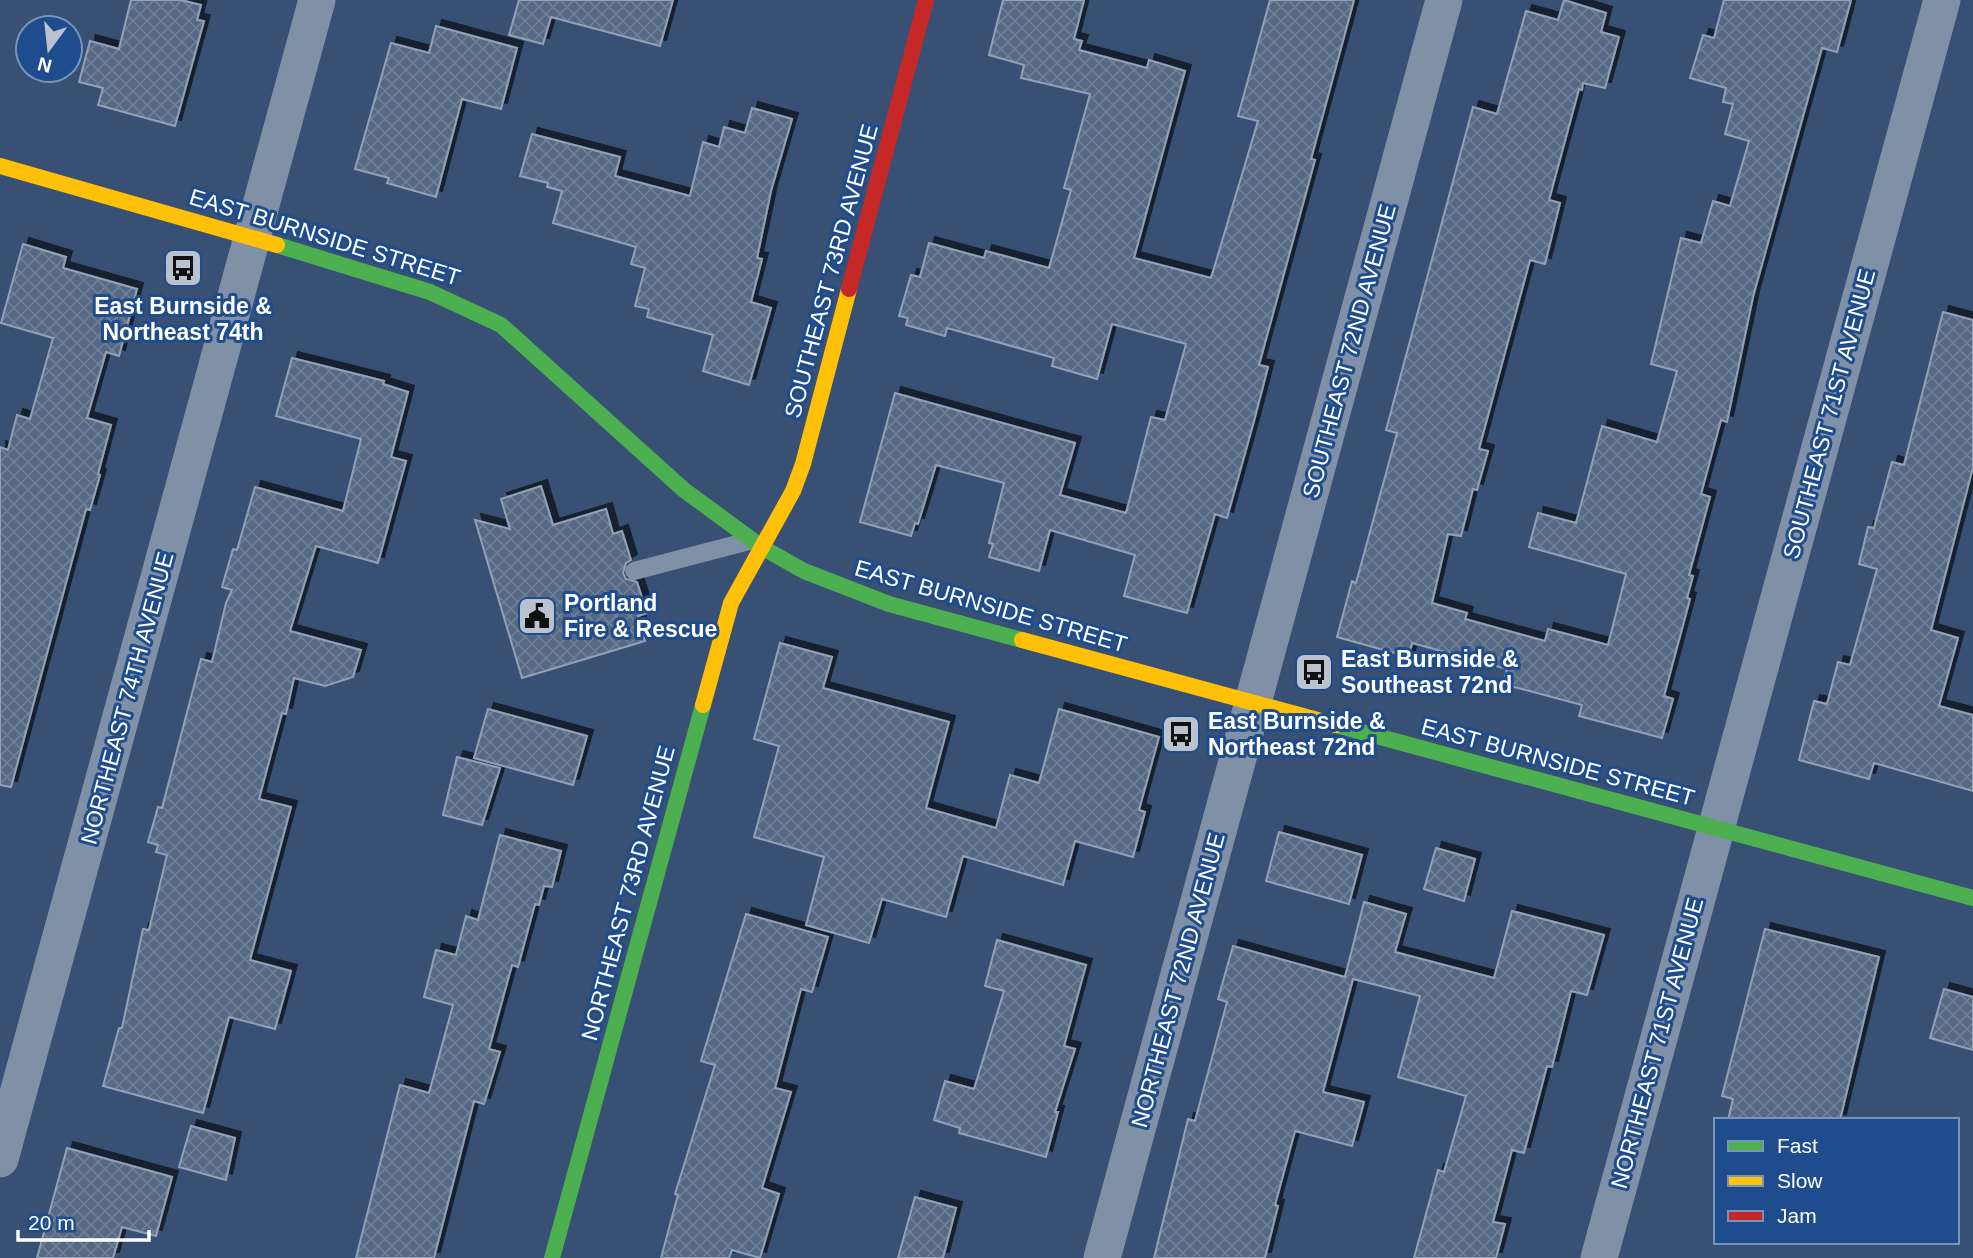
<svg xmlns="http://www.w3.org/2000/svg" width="1973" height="1258" viewBox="0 0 1973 1258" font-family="Arial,sans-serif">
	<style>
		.building { fill: url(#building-cross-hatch); stroke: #93a1b6; stroke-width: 2; filter: url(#shadow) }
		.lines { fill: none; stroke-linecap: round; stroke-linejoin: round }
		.lane { stroke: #7f90a7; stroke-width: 18 }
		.street { stroke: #7f90a7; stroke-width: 37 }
		.fast { stroke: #4caf50; stroke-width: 16 }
		.slow { stroke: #ffc107; stroke-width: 16 }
		.jam { stroke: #c62828; stroke-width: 16 }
		.labels { text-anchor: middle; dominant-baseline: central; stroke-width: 6; stroke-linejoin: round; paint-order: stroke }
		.street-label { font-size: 23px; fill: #fff; stroke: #1f4c8c }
		.poi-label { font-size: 23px; font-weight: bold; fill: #fff; stroke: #1f4c8c; text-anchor: start }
	</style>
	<defs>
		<pattern id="building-cross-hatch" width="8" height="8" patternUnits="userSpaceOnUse" patternTransform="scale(1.75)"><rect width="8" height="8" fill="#546884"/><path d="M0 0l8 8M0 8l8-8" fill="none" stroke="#6e7f96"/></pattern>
		<filter id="shadow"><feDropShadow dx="6" dy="-6" stdDeviation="0" flood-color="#0009"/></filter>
	</defs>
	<rect width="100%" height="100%" fill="#385074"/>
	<g class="building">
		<path d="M131 0H181L201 5 197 20 204 21 175 126 98 105 103 88 79 82 90 41 119 49Z"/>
		<path d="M519 0H673L660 46 551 17 543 44 509 35Z"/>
		<path d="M1003 0H1084L1074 39 1082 41 1079 50 1147 68 1149 60 1185 71 1134 258 1211 278 1258 121 1238 116 1270 0H1354L1311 159 1315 160 1259 365 1268 367 1254 421 1227 518 1215 514 1187 613 1124 596 1135 555 1050 530 1039 571 989 557 993 544 989 543 1004 483 936 465 918 524 915 523 911 536 860 522 895 393 1075 443 1060 495 1126 513 1151 417 1165 420 1186 344 1112 324 1097 379 1052 366 1054 358 947 328 945 336 906 325 908 318 899 316 911 275 920 277 929 243 984 258 986 251 1049 268 1071 190 1064 188 1090 94 1021 78 1024 65 989 55Z"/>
		<path d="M1564 0 1606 13 1601 32 1619 37 1605 88 1583 83 1582 90 1579 89 1549 200 1560 203 1545 264 1530 260 1479 449 1488 451 1477 490 1473 489 1461 536 1448 534 1432 603 1467 613 1465 619 1545 641 1548 629 1608 645 1626 574 1529 547 1538 513 1576 523 1602 426 1657 442 1677 371 1651 364 1681 238 1701 243 1713 201 1730 206 1749 141 1725 134 1733 104 1723 102 1726 88 1690 78 1703 35 1714 38 1724 0H1851L1837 52 1822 48 1753 297 1727 422 1721 420 1701 494 1710 497 1689 575 1693 576 1687 598 1690 599 1664 696 1673 699 1662 738 1579 716 1582 705 1503 684 1507 669 1412 643 1409 657 1337 637 1352 581 1356 583 1397 433 1386 430 1473 107 1497 114 1526 11 1558 20Z"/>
		<path d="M436 26 517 48 501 109 462 99 436 197 387 183 389 178 355 169 391 43 429 53Z"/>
		<path d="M752 108 792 119 771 191 757 258 762 259 751 302 771 308 749 385 703 371 713 335 647 317 649 309 635 306 645 268 631 264 636 247 553 223 562 191 547 187 548 183 520 176 532 134 620 157 615 176 690 196 703 142 719 147 724 127 745 133Z"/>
		<path d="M23 244 66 257 63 268 137 289 119 356 106 352 87 418 111 425 98 474 100 475 90 510 86 509 11 787 0 785V447L8 450 17 415 30 419 53 338 1 323Z"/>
		<path d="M1943 312 1973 320V467L1931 630 1958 638 1939 706 1973 715V791L1874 763 1869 779 1799 760 1814 701 1827 704 1838 662 1850 665 1877 569 1859 564 1868 527 1874 528 1892 462 1904 465Z"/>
		<path d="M292 358 384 381 383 384 408 392 391 457 406 461 378 563 316 546 290 631 361 650 353 677 325 686 294 678 286 714 282 713 259 799 291 807 250 960 291 971 275 1029 229 1017 203 1113 103 1086 119 1028H122L143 929 149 930 167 855 156 852 158 845 148 842 158 807 162 808 201 659 212 662 226 603 232 590 222 587 233 549 237 550 255 487 343 511 361 439 276 416Z"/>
		<path d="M541 486 553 525 606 509 613 534 622 531 631 560 626 563 623 573 626 579 637 582 647 613 638 616 645 641 522 678 475 520 510 529 501 499Z"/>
		<path d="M780 643 832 657 823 688 949 722 926 808 996 828 1010 775 1039 783 1059 709 1159 737 1139 810 1145 812 1133 857 1075 841 1063 885 963 856 946 917 882 899 869 943 806 925 824 857 754 837 779 746 754 739Z"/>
		<path d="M488 709 587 736 573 785 474 758Z"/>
		<path d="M457 757 500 768 482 825 443 815Z"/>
		<path d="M1279 832 1362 855 1349 904 1266 881Z"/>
		<path d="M500 835 561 851 552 887 544 886 539 905 535 904 518 967 512 965 489 1049 500 1052 484 1104 474 1101 434 1258H356L400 1085 429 1093 453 1005 424 997 436 950 456 955 466 916 478 920Z"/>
		<path d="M1436 848 1475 859 1464 901 1424 889Z"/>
		<path d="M1364 902 1406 914 1395 952 1494 978 1512 911 1604 935 1587 995 1571 991 1552 1067 1547 1066 1524 1153 1512 1150 1493 1222 1505 1224 1496 1258H1414L1438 1170 1444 1172 1466 1096 1398 1077 1420 996 1353 979 1323 1092 1364 1102 1352 1146 1295 1131 1275 1205 1278 1206 1265 1258H1154L1188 1119 1195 1121 1227 1002 1218 999 1233 946 1345 977Z"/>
		<path d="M746 914 828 937 812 992 801 989 775 1088 791 1092 762 1188 779 1194 760 1258 732 1250 729 1258H661L678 1195 675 1194 715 1065 701 1061Z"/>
		<path d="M1765 929 1879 957 1840 1120H1728L1733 1099 1722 1096Z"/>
		<path d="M997 940 1086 965 1064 1046 1075 1049 1055 1112H1058L1046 1157 959 1133 960 1128 934 1120 945 1081 974 1089 1004 991 985 986Z"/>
		<path d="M1944 989 1973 997V1050L1930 1038Z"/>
		<path d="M191 1126 235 1138 226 1180 179 1167Z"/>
		<path d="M67 1148 172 1177 156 1236 122 1227 113 1258H37Z"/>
		<path d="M915 1197 956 1208 943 1258H898Z"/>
	</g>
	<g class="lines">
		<path class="lane" d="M634 571 749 541"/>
		<g class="street">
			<path d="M0 1159 317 0"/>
			<path d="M1102 1258 1444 0"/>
			<path d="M1599 1258 1942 0"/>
		</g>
		<g class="fast">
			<path d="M277 245 430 292 501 325 684 490 763 548 804 571 889 604 1022 640"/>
			<path d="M1336 725 1973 898"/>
			<path d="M552 1258 703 705"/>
		</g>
		<g class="slow">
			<path d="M0 166 277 245"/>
			<path d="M1022 640 1336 725"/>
			<path d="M703 705 731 603 793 491 803 464 849 289"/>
		</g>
		<path class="jam" d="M849 289 926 0"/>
	</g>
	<defs>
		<symbol id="bus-square" viewBox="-11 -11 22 22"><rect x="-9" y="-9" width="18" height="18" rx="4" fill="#b9c2ce" stroke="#1f4c8c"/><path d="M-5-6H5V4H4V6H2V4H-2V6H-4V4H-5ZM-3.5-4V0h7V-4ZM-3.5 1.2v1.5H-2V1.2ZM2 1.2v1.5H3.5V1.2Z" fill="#111"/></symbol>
		<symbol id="civic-square" viewBox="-11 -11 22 22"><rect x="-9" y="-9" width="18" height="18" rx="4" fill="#b9c2ce" stroke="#1f4c8c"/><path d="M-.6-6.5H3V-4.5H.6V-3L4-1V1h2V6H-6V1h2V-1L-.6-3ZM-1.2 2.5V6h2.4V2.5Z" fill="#111"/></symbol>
	</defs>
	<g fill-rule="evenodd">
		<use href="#bus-square" x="161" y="246" width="44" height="44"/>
		<use href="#civic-square" x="515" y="594" width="44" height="44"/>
		<use href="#bus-square" x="1292" y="650" width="44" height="44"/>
		<use href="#bus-square" x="1159" y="712" width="44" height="44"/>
	</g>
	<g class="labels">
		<g class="street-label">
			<text transform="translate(325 237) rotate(17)">EAST BURNSIDE STREET</text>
			<text transform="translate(831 271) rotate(-75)">SOUTHEAST 73RD AVENUE</text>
			<text transform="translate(1349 351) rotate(-75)">SOUTHEAST 72ND AVENUE</text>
			<text transform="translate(1829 414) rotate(-75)">SOUTHEAST 71ST AVENUE</text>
			<text transform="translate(991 606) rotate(16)">EAST BURNSIDE STREET</text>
			<text transform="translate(127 698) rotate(-75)">NORTHEAST 74TH AVENUE</text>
			<text transform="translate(1558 762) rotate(15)">EAST BURNSIDE STREET</text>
			<text transform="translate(628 893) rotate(-75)">NORTHEAST 73RD AVENUE</text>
			<text transform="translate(1178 980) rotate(-75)">NORTHEAST 72ND AVENUE</text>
			<text transform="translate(1657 1043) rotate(-75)">NORTHEAST 71ST AVENUE</text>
		</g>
		<g class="poi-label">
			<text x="183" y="306" text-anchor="middle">East Burnside &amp;<tspan x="183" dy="26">Northeast 74th</tspan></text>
			<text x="564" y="603">Portland<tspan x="564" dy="26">Fire &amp; Rescue</tspan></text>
			<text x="1341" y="659">East Burnside &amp;<tspan x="1341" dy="26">Southeast 72nd</tspan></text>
			<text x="1208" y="721">East Burnside &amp;<tspan x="1208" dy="26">Northeast 72nd</tspan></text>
		</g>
	</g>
	<rect x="1714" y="1118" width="245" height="126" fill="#1f4c8c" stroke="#7994ba" stroke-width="2"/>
	<rect x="1728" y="1141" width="35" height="10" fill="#4caf50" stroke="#7994ba" stroke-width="2"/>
	<text x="1777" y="1153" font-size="21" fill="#ffffff">Fast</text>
	<rect x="1728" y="1176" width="35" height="10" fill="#ffc107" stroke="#7994ba" stroke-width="2"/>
	<text x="1777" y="1188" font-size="21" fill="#ffffff">Slow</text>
	<rect x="1728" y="1211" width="35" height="10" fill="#c62828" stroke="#7994ba" stroke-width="2"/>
	<text x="1777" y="1223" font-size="21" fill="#ffffff">Jam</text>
	<g transform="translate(49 49) rotate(195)"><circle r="33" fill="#1f4c8c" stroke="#7994ba" stroke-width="2"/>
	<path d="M0-5L12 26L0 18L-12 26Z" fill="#b9c2ce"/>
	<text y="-10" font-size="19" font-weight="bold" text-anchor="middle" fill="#ffffff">N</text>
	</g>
	<path d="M18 1230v10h131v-10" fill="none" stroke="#ffffff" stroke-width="3.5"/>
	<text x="28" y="1230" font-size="21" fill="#ffffff" stroke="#1f4c8c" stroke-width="5" paint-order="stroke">20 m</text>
</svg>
